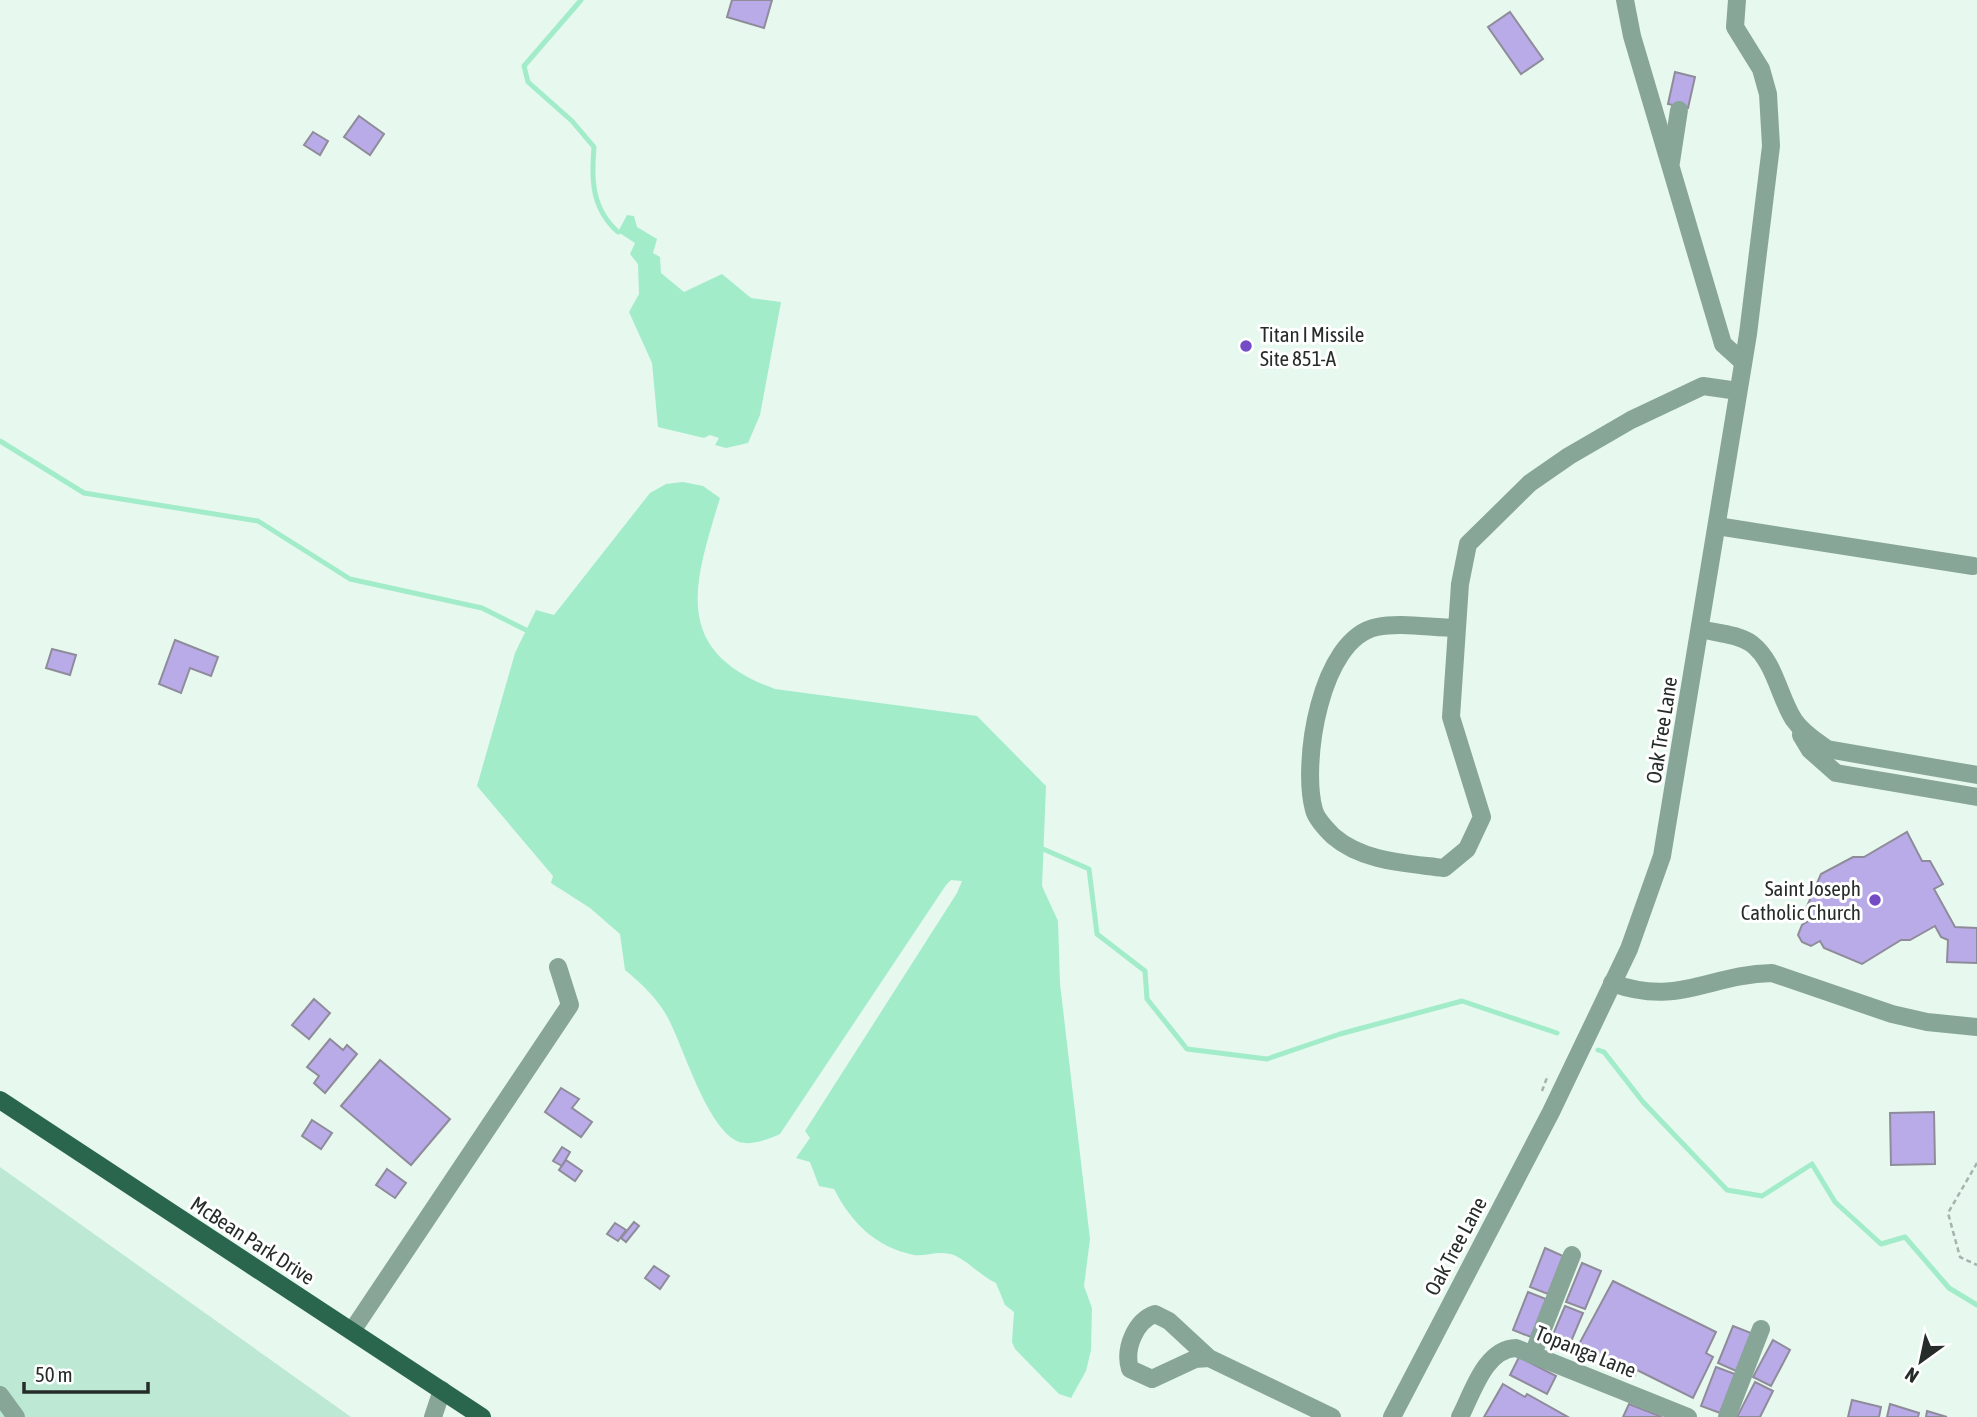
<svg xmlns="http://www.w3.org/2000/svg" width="1977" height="1417" viewBox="0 0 1977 1417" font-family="'Asap Condensed',sans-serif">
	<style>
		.green { fill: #bde9d4 }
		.water { fill: #a2ecca }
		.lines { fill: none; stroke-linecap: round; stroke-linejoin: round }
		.stream { stroke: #a2ecca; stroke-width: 5 }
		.building { fill: #b9aae8; stroke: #8f8c9a; stroke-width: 2 }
		.path { stroke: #a5b3ac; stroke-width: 2.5; stroke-dasharray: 5 3.5; stroke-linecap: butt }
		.minor { stroke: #88a697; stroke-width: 18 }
		.major { stroke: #2a664d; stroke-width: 18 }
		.poi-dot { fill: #744cc5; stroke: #fff; stroke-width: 2.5 }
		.labels { text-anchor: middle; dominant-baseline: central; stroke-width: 6; stroke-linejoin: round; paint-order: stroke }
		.poi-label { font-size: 21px; fill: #262c29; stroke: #fff; text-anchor: start }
		.street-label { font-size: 21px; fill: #262c29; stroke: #fff }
	</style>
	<rect width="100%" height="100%" fill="#e7f8ef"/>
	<path class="green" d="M0 1167 351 1417H0Z"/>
	<g class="water">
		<path d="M627 215 634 216 637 227 657 239 653 253 660 257 661 273 684 292 722 274 751 298 781 302 760 415 748 443 726 448 715 445 719 438 710 435 704 438 658 427 652 363 629 312 639 294 638 264 630 254 635 243 618 232Z"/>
		<path d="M683 482 703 486 720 498C694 584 670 651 775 689L977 716 1046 786 1042 886 1058 921 1060 984 1090 1239 1084 1286 1092 1308 1091 1350 1086 1371 1071 1398 1059 1394 1015 1349 1012 1342 1014 1312 1005 1305 996 1283C981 1276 970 1263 956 1256 941 1249 925 1257 914 1255 875 1247 851 1222 834 1189L819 1186 810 1162 796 1158 810 1138 805 1131 957 893 962 881 951 880 946 885 780 1134C770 1139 750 1146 739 1142 707 1129 684 1048 668 1018 657 998 643 985 625 970L620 934 590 908 551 883 553 876 477 786 515 653 536 610 554 615 650 493 666 484Z"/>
	</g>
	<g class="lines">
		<g class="stream">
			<path d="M581 0 524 66 528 82 572 121 594 147C591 180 592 209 618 232"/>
			<path d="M0 441 84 493 258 521 350 579 482 608 526 630"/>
			<path d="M1043 849 1089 869 1097 934 1145 971 1147 999 1187 1049 1267 1059 1340 1034 1462 1001 1557 1033"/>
			<path d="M1598 1050 1604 1052 1643 1102 1727 1190 1762 1196 1812 1164 1835 1202 1881 1244 1905 1237 1949 1288 1977 1305"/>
		</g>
	</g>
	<g class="building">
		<path d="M732 0H772L764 28 727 17Z"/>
		<path d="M1510 12 1543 59 1521 74 1488 27Z"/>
		<path d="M1675 72 1695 77 1688 108 1668 104Z"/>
		<path d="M359 116 384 134 370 155 344 137Z"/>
		<path d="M313 132 328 141 320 155 304 145Z"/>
		<path d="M175 640 218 657 211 676 190 668 181 693 159 684Z"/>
		<path d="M52 649 76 655 70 675 46 668Z"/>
		<path d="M1907 832 1922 861H1930L1943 884 1934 889 1955 927 1977 928V963L1947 962 1948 940 1941 937 1935 926 1910 940H1901L1862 964 1824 948 1820 941 1811 946 1802 942 1798 935 1802 925 1810 920 1805 911 1821 874 1853 857H1864Z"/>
		<path d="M314 999 330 1013 309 1039 292 1025Z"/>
		<path d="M330 1039 343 1050 347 1045 357 1054 325 1093 314 1083 319 1076 307 1067Z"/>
		<path d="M380 1060 450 1119 411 1165 341 1106Z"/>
		<path d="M561 1088 579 1099 572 1108 592 1122 581 1137 545 1112Z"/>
		<path d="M1934 1112 1935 1164 1891 1165 1890 1113Z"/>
		<path d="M312 1120 332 1133 321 1149 302 1136Z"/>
		<path d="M562 1147 570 1152 562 1166 553 1161Z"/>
		<path d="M566 1160 582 1171 575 1181 559 1170Z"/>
		<path d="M387 1169 406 1183 395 1198 376 1185Z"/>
		<path d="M634 1222 639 1226 626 1242 621 1238Z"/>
		<path d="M615 1223 626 1230 618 1241 607 1234Z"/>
		<path d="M1545 1248 1563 1256 1548 1294 1530 1287Z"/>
		<path d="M1582 1263 1601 1271 1585 1309 1566 1302Z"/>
		<path d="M654 1266 669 1276 660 1289 645 1278Z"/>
		<path d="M1613 1281 1716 1332 1706 1353 1713 1357 1693 1398 1637 1370 1635 1375 1578 1346Z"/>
		<path d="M1528 1292 1546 1299 1531 1337 1513 1330Z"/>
		<path d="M1565 1306 1583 1313 1567 1351 1549 1344Z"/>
		<path d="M1733 1326 1751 1333 1736 1371 1718 1363Z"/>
		<path d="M1773 1340 1790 1350 1771 1386 1753 1377Z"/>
		<path d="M1519 1357 1556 1376 1547 1394 1510 1375Z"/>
		<path d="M1716 1367 1735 1374 1720 1413 1701 1406Z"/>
		<path d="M1755 1382 1773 1391 1760 1417H1737Z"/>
		<path d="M1503 1384 1525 1397 1527 1394 1568 1417H1484Z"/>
		<path d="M1852 1400 1881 1407 1879 1417H1848Z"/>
		<path d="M1629 1404 1662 1417H1623Z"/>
		<path d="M1890 1404 1919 1413 1918 1417H1887Z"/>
		<path d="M1927 1411 1947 1417H1926Z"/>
	</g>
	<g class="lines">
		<g class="path">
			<path d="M1542 1091 1548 1075"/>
			<path d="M1977 1163 1948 1213 1960 1257 1977 1265"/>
		</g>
		<g class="minor">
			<path d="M1625 0 1632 36 1723 344 1743 362"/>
			<path d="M1671 162 1679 110"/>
			<path d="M1717 526 1973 566"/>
			<path d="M1457 628C1432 628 1401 622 1377 627 1320 638 1301 764 1314 810 1316 818 1327 830 1333 836 1363 862 1406 863 1444 868L1467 849 1482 817 1451 717 1460 584 1468 544 1530 483 1569 456 1631 420 1703 386 1738 391"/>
			<path d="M1700 629C1717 633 1738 634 1752 644 1775 662 1779 697 1794 720 1803 733 1815 740 1827 749L1977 775"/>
			<path d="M1801 735 1810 750 1836 773 1977 797"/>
			<path d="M1612 983C1679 1007 1710 974 1772 973L1892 1014 1927 1022 1977 1027"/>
			<path d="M352 1331 570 1005 558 967"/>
			<path d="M1533 1354 1572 1255"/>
			<path d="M1209 1358 1195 1359 1152 1379 1130 1369C1124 1349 1135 1321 1155 1314L1169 1321 1209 1358 1332 1417"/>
			<path d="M0 1395 16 1417"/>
			<path d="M433 1417 442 1390"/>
			<path d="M1392 1417 1551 1112 1629 949 1662 856 1748 334 1771 146 1768 94 1761 69 1735 27 1737 0"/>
			<path d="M1460 1417C1473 1392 1485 1349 1516 1348L1688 1417"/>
			<path d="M1727 1417 1761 1329"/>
		</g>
		<path class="major" d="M0 1100 482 1417"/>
	</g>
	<g class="poi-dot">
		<circle cx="1246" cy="346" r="7"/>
		<circle cx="1875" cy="900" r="7"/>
	</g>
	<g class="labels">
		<g class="poi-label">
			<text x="1260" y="334">Titan I Missile<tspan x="1260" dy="24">Site 851-A</tspan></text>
			<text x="1861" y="888" text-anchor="end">Saint Joseph<tspan x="1861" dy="24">Catholic Church</tspan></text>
		</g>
		<g class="street-label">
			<text transform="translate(1661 730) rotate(-81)">Oak Tree Lane</text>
			<text transform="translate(253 1240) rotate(33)">McBean Park Drive</text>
			<text transform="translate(1455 1246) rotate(-62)">Oak Tree Lane</text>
			<text transform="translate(1586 1351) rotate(22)">Topanga Lane</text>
		</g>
	</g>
	<g transform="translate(1921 1361) rotate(213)" stroke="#ffffff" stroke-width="5" paint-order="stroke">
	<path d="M0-5L12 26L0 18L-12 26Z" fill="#262c29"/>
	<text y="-10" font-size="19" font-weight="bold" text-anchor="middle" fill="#262c29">N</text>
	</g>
	<path d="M24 1382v10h124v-10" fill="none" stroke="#262c29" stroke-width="3.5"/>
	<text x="35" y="1382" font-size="21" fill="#262c29" stroke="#ffffff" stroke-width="5" paint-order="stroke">50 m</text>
</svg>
